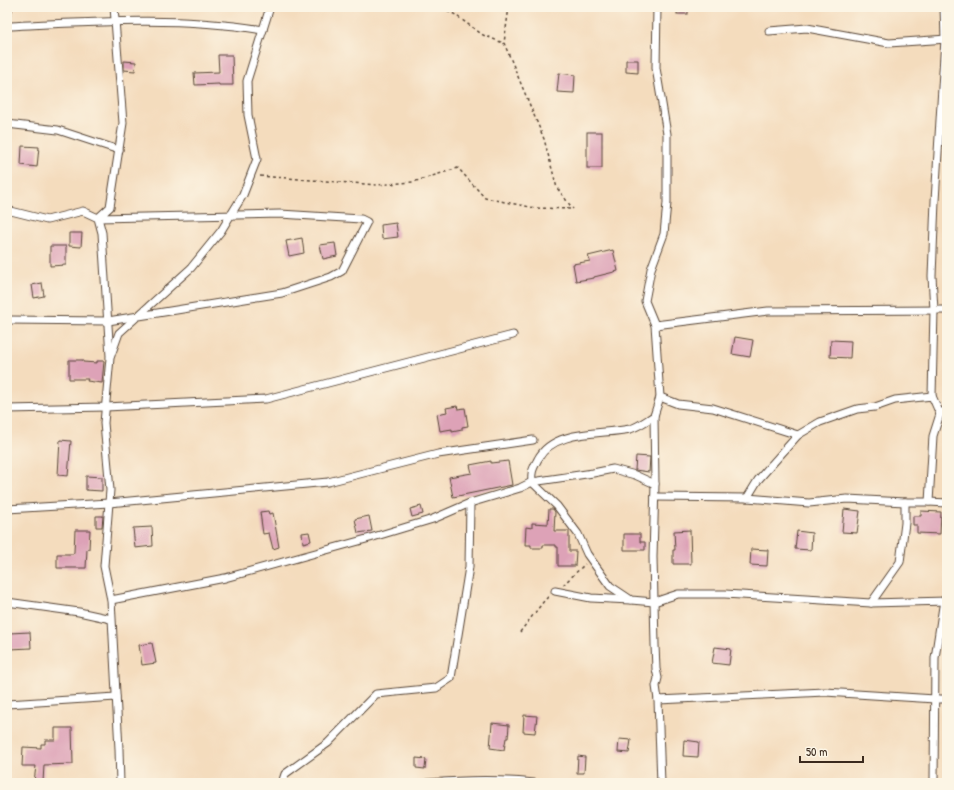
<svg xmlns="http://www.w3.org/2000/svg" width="954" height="790" viewBox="0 0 954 790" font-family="'Patrick Hand',sans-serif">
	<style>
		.building { fill: #dda2b7 }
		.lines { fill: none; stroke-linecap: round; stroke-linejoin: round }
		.street-casing { stroke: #574536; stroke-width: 9 }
		.path { stroke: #574536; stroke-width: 1.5; stroke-dasharray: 3 3; stroke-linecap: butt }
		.street { stroke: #fff; stroke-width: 7 }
	</style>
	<rect width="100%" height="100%" fill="#fcf5e5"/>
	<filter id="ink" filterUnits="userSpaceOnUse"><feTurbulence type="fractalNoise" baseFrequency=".025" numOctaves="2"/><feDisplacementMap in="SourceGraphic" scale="8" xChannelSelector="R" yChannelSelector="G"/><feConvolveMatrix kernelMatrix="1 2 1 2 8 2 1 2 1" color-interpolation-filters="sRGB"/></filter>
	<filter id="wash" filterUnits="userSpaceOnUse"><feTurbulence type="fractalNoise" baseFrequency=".012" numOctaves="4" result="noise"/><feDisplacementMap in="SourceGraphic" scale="16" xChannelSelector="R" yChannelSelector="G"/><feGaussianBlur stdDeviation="0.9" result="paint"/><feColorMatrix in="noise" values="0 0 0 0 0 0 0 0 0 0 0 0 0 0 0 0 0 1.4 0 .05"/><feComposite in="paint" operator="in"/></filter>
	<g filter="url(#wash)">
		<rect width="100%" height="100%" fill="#f4dcbd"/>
		<g id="blocks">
			<g class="building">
				<rect x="677" y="7" width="11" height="7"/>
				<path d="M218 55H232L233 85H219V84L195 85 194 73 219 72Z"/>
				<path d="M626 60H638V73L626 72Z"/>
				<path d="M124 61 136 62 135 71 124 70Z"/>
				<path d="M559 73 575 75 574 93 557 92Z"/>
				<rect x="587" y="132" width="15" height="36"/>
				<path d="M22 146 39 147 37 167 21 165Z"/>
				<path d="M396 223 398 237 382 239 381 225Z"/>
				<path d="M69 233H82L81 247 69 246Z"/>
				<path d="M302 238 304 253 289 256 286 241Z"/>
				<path d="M335 243 337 256 323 259 320 245Z"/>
				<path d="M50 246H66V265L50 266Z"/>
				<path d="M613 250 618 271 594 277V278L576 281 573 264 590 261 588 256Z"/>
				<path d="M42 283 44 296 34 298 32 285Z"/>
				<path d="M735 337 753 340 750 357 732 354Z"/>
				<path d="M831 340 851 341 850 358 830 357Z"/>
				<path d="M69 360H83V362L97 363V361H104L102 383 87 381 88 379H69Z"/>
				<path d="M457 406 458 409 465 408 468 426 462 427V430L452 432V429L440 431 437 414 447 412 446 408Z"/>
				<path d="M60 440 71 441 68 476 58 475Z"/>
				<path d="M636 456 650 457 649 472 635 470Z"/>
				<path d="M491 461V463L508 461 512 485 453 497 449 477 472 473 470 465Z"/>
				<path d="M86 476 102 477V491L86 490Z"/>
				<path d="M421 506 423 514 412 517 410 509Z"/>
				<path d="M549 509H553L555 512 554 531H569V551H576L575 566H558V547H556V545H543V548H531V545H525L526 527 532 528V523L548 524Z"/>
				<path d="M844 509 860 511 857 533 842 532Z"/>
				<path d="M268 511 269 514 273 513 279 547 273 549 269 533 263 534 260 512Z"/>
				<path d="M921 511 941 512 940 534 917 533V525H913V516H921Z"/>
				<path d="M96 516H103L102 527H96Z"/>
				<path d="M369 516 372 531 358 533 355 519Z"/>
				<path d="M152 527 153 546 135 548 133 528Z"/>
				<path d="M75 530H90L89 549H87L86 568H57V554H73L74 552Z"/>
				<path d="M690 530 691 564H673V550H675L674 531Z"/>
				<path d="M797 531 812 533 811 550 795 549Z"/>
				<path d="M309 532 311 541 303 543 302 533Z"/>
				<path d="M624 534H640V542H645V550H624Z"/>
				<path d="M751 549 768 550 767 566 750 565Z"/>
				<path d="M30 632 31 648 10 649 9 633Z"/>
				<path d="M152 643 156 663 142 665 139 645Z"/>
				<path d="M715 647 731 649 729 665 712 663Z"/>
				<path d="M524 715 537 716 535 733 523 732Z"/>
				<path d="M492 723 509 725 508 738H506L504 750 490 748Z"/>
				<path d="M55 728H72L73 764 44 765 43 782H34L36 766H22L23 747 41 748V744H45V740H55Z"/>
				<path d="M619 739 631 740 629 753 618 752Z"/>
				<path d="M684 740 699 742 698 757 683 756Z"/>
				<path d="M578 756 585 757 584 773H577Z"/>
				<path d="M416 758 426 759 425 769 416 768Z"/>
			</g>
		</g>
	</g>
	<g filter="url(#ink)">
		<use href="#blocks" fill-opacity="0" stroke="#574536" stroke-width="1"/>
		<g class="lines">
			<defs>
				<g id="street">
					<path d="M657 7 656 68 667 134V203L664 234 651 269 645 301 655 325 660 397 654 416 655 484 653 557 655 645 656 669 658 678 656 686 658 700 661 783"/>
					<path d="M7 14 9 7"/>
					<path d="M7 26C92 22 179 16 263 30"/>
					<path d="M769 31 807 28 889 43 947 39"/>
					<path d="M7 124 58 130 119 150"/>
					<path d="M7 208 11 211 47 220 83 211 98 218 102 233 110 356"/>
					<path d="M7 320 108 321 282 293 331 277 342 271 367 222 361 219 280 214 98 218 110 207 123 123 114 7"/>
					<path d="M655 325 768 311 947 310"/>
					<path d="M932 396 934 310 932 276 935 201 945 39 944 7"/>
					<path d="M660 397 678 404 713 408 798 435"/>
					<path d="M7 409 106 407 266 399 513 335"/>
					<path d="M654 416C647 420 638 427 630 429 601 435 554 429 538 459 533 469 531 471 532 482L557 506 578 534 587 554 610 586 631 600 654 602 678 594H725L871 603 947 601"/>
					<path d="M655 497 747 498 809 503 847 499 905 502"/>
					<path d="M747 498 758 480 798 435 820 422 857 409 875 407 895 400 932 396 940 414"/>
					<path d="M929 502 947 503"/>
					<path d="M7 509 109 503 328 482 438 454 533 440"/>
					<path d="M555 591 591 598 630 600"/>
					<path d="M111 600 225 578 370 538 433 519 470 503 520 488 532 482 593 473 613 469 635 475 655 484"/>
					<path d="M7 602 79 612 111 619"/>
					<path d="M871 603 900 562 905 523V502H929L933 436 940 414 947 409"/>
					<path d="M658 700 825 692 935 699H947"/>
					<path d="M7 704 116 697"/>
					<path d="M120 783 119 749 111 600 104 566 110 490 104 423 110 358 119 333 191 268 221 231 243 195 257 159 248 115 247 81 270 7"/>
					<path d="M282 783 285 774 328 743 376 694 436 688 451 678 469 567 470 503"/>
					<path d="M428 783C464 780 498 779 534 783"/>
					<path d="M934 783 935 658 944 600"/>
				</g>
			</defs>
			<use href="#street" class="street-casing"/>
			<g class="path">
				<path d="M436 7 454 14 483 35 503 43"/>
				<path d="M509 7 504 43 544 139 557 188 573 209"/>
				<path d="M260 176 377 185 413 182 458 168 485 198 535 208 573 209"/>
				<path d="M563 585 585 564"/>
				<path d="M520 632 544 601 549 596"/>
			</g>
			<use href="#street" class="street"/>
		</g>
	</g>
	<rect width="954" height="790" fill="none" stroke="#fcf5e5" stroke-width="24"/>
	<path d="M800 756v6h63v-6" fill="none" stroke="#3b2a1e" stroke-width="2"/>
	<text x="806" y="756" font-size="12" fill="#3b2a1e" stroke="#fcf5e5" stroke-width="3" paint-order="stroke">50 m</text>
</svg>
